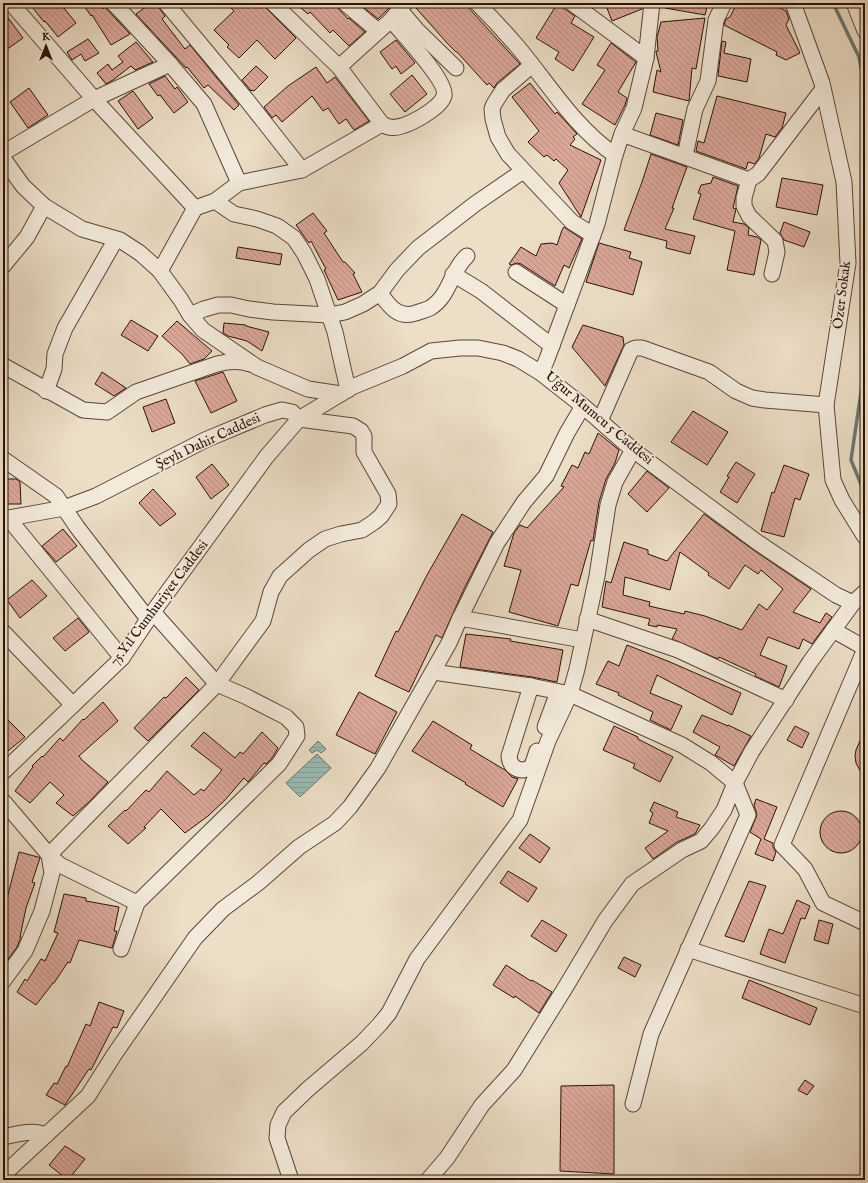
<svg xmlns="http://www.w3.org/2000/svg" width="868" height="1183" viewBox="0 0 868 1183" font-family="'IM FELL English',serif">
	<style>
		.water { fill: url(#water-rules); stroke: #6d7870 }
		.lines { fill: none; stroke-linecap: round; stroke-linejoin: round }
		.stream { stroke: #6d7870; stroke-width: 3.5 }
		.building { fill: url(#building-back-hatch); stroke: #2b1208; fill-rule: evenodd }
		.minor-casing { stroke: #5b4538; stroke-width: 17 }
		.minor { stroke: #f3eadb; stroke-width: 15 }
		.labels { text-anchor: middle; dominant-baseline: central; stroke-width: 3.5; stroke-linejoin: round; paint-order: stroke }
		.street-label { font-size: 14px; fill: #2b1208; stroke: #f3eadb }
	</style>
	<defs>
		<pattern id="water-rules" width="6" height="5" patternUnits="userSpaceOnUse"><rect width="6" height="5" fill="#99bcb6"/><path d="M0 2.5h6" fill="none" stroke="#84a19b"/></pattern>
		<pattern id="building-back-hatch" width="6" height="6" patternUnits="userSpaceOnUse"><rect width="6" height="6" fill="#dba79a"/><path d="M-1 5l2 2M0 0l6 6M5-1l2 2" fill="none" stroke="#bc8f83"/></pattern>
	</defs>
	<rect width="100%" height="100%" fill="#ecdec7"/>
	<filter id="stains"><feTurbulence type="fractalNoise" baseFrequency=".005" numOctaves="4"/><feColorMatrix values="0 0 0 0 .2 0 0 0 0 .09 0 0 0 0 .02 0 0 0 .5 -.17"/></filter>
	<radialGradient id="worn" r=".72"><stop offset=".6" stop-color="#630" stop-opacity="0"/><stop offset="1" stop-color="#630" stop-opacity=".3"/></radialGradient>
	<g class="water">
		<path d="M318 741 326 749 321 753 317 750 312 753 309 750Z"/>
		<path d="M317 754 331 768 300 797 286 783Z"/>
	</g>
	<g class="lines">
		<g class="stream">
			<path d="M833 3 859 57 865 87"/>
			<path d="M865 365 851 460 865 494"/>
		</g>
	</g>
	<g class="building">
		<path d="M29 3H71L64 8 76 23 58 37 45 21 44 22Z"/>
		<path d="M82 3H99L103 9 105 7 130 34 111 45 92 15 91 16Z"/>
		<path d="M151 3H157L159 8 165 16 162 19 185 49 190 45 239 105 234 110 208 85 204 88 187 67 186 68 136 14Z"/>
		<path d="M226 3H264L267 9 296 38 275 59 257 40 239 58 227 47 229 45 214 30 234 11Z"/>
		<path d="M295 3H333L348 19 349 18 365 32 349 46 333 30 330 33 310 12 308 14Z"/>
		<path d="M365 3H384L389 8 378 19 362 6Z"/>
		<path d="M421 3H464L520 64 497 83 494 88 489 83 487 85 457 52H456L447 43 416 8Z"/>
		<path d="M605 3H643L642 9 612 21Z"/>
		<path d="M666 3H708L705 15 665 8Z"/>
		<path d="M737 3H778L776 6 786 11 789 19 786 25 800 53 786 60 776 55 777 52 724 25 726 19 730 17Z"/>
		<path d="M557 4 575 16 571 23 594 37 573 71 555 59 559 52 536 38Z"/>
		<path d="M3 11 23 38 3 52Z"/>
		<path d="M705 18 696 69 692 68 689 101 653 92 657 70 661 72 656 52V51H658L657 37 661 22Z"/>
		<path d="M88 39 99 53 85 61 81 54 72 60 67 52Z"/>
		<path d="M396 40 415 63 401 74 396 66 392 69 380 52Z"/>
		<path d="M722 41 726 42 724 53 751 59 747 82 718 76Z"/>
		<path d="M136 42 153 62 135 70 131 66 113 80 106 84 97 73 108 64 112 70 123 62 118 56Z"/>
		<path d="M611 43 636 62 618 92 627 98 625 105 615 125 582 104 605 70 597 65Z"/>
		<path d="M256 66 268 77 254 91 252 90 251 91 242 80Z"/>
		<path d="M316 67 327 83 335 77 369 121 354 130 346 119 339 124 328 108 323 111 312 96 282 122 276 115 272 118 264 107 288 86Z"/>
		<path d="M412 75 427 94 405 112 390 94Z"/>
		<path d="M165 76 175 89 177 87 188 102 174 113 160 95 158 96 149 84Z"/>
		<path d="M530 83 555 114 557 112 577 134 573 137 575 139 570 145 601 160 581 217 559 183 568 170 556 159 554 161 547 155 544 157 528 142 539 131 512 97Z"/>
		<path d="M29 88 48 115 28 128 10 102Z"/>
		<path d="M133 91 153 118 138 129 118 101Z"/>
		<path d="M717 96 786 113 782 128 775 137 766 134 759 158 755 164 748 162 746 169 696 151 698 141 704 143Z"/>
		<path d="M656 113 683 120 678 145 650 135Z"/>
		<path d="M651 154 687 167 672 208H674L665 229 695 236 690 254 666 248 667 241 624 230 642 182Z"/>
		<path d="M713 177 738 186 733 208 736 209 733 222 744 224 749 228 748 235 757 237 761 240 754 275 727 270 735 231 693 219 701 194 698 193 701 185 711 183Z"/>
		<path d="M782 178 823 185 817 215 776 207Z"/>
		<path d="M313 213 327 231 324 233 343 262H345L355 273 353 274 362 292 338 300 324 270 326 269 311 241 309 243 296 225Z"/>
		<path d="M784 222 810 232 804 247 784 240 780 233Z"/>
		<path d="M564 227 582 239 569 268 564 265 555 286 521 264 517 263 511 265 509 264 521 247 536 256 541 244 552 243 557 245 562 230Z"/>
		<path d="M599 243 631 252 629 258 642 262 633 295 586 282Z"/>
		<path d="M238 247 282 254 280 265 236 258Z"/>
		<path d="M131 320 158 336 148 351 121 335Z"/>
		<path d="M177 321 212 351 204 359 190 364 182 354 162 336Z"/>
		<path d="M224 323 246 325V326L269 332 262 351 247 341 228 336 223 333Z"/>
		<path d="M583 325 623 337 624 345 605 386 572 347Z"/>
		<path d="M102 372 126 388 114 396 95 384Z"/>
		<path d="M223 372 237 401 211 413 195 381Z"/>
		<path d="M166 399 175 423 152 432 143 407Z"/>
		<path d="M693 411 728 432 707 465 671 442Z"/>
		<path d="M598 433 619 450 615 463 606 479 599 502 593 541 591 540 578 586 571 584 558 626 509 612 521 570 504 566 514 533 520 525 527 528 564 487 561 486 572 465 578 468 585 452 589 454Z"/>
		<path d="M736 462 755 474 737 503 720 492 729 477 727 476Z"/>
		<path d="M212 464 229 485 211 499 196 477Z"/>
		<path d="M784 465 809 474 800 500 795 498 784 537 761 531 772 492 774 493Z"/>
		<path d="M647 471 669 488 647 512 628 494Z"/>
		<path d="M3 479H16L20 482 21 504H3Z"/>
		<path d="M153 489 176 514 160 526 139 503Z"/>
		<path d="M462 514 493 532 464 589 442 638 436 635 409 692 375 676 396 631 398 632 427 575Z"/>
		<path d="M704 514 752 549 811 589 793 612 820 623 826 613 832 617 812 644 803 639 799 649 768 637 760 655 787 666 779 687 755 676 756 674 719 657 718 659 672 639 677 629 657 625V627L648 625 650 619 602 607 606 581 611 583 624 542 648 550V554L667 561ZM680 552 709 573 708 575 729 589 745 565 758 574 761 570 783 589 767 610 759 604 742 630 705 616 685 611 684 614 649 606 650 602 623 595 625 577 670 590Z"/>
		<path d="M63 529 77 546 56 562 42 546Z"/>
		<path d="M32 580 47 596 20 618 7 600Z"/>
		<path d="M78 618 89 632 65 651 53 638Z"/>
		<path d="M466 634 511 639 510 641 563 650 557 682 532 677 460 667Z"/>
		<path d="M627 645 670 662 741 693 732 715 657 675 650 693 682 706 671 730 650 720 653 712 618 695 619 693 596 684 608 661 619 666Z"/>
		<path d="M186 677 199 690 148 741 134 728 164 697 166 698Z"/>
		<path d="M359 692 397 712 375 754 336 735Z"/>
		<path d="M103 702 118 721 79 756 82 760 108 782 89 802 73 816 56 803 64 795 50 782 30 803 15 791 33 767 32 766 42 756 43 757 60 738 63 741 83 719 84 720Z"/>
		<path d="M3 715 25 737 3 755Z"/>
		<path d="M702 715 728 726V725L751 736 734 766 715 755 720 747 693 732Z"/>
		<path d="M433 721 472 745 470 749 505 770 512 777 518 779 503 807 465 784 466 783 412 751Z"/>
		<path d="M614 726 638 737V739L673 757 660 782 633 768 635 764 603 750Z"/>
		<path d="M795 726 809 733 802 748 787 740Z"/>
		<path d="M865 729V780L856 763 855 756 856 750Z"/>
		<path d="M204 732 235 758 240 752 243 754 262 732 278 748 272 758 266 764 264 763 248 782 244 778 225 800 208 816 185 833 161 809 144 827 146 828 128 844 108 826 125 810 126 811 146 790 149 792 167 771 194 795 201 789 204 791 222 770 191 746Z"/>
		<path d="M756 799 777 807 764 839 773 843V847L776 852 773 861 755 854 761 839 750 832 757 815 754 805Z"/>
		<path d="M654 802 678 812 676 817 700 825 695 834 677 842 653 859 645 848 668 831 649 823 653 813 650 811Z"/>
		<circle cx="841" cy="832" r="21"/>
		<path d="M530 834 550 848 540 863 519 848Z"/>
		<path d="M19 852 38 857 40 858 32 882 35 883 26 908 20 937H21L17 947 3 966V914Z"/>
		<path d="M508 871 537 888 528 902 500 883Z"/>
		<path d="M749 881 766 886 744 942 725 936Z"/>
		<path d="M64 894 86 898V901L119 907 114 931H117L112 948 79 940 70 963 68 962 54 983H53L36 1005 17 992 25 979 27 981 41 959 45 961 58 933 54 932Z"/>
		<path d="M797 900 810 906 805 919 801 918 785 963 760 954 769 929 783 934Z"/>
		<path d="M542 920 567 935 556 952 531 936Z"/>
		<path d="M819 920 833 924 828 944 814 940Z"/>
		<path d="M624 957 641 965 635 977 618 968Z"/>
		<path d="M506 965 531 981 532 980 552 992 539 1013 515 996 514 998 493 985Z"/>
		<path d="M749 980 817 1008 810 1025 742 998Z"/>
		<path d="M99 1002 124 1011 117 1028 113 1027 91 1070 89 1069 65 1105 46 1095 54 1083 57 1084 66 1066 67 1067 86 1024 90 1026Z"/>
		<path d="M805 1080 814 1086 807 1095 798 1090Z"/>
		<path d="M614 1085V1174L560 1171 561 1086Z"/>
		<path d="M65 1146 85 1159 68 1180 49 1165Z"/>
	</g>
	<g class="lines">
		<defs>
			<g id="minor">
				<path d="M11 3 94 99 195 208"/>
				<path d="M113 3 122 12 170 64 204 104 239 183"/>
				<path d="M166 3 246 99 302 170"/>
				<path d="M273 3 339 67 382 124C392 131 404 126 414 121 422 117 441 106 444 96 448 82 401 32 391 20"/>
				<path d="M345 3 378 31"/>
				<path d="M477 3C491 17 504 31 517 46 549 84 574 127 615 155"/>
				<path d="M572 3 646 58"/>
				<path d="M793 3 822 83 844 182 848 263 826 405 833 480 842 500 865 537"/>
				<path d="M854 3 865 31"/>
				<path d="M400 10 417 30 456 68"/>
				<path d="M532 65 503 90 494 104 492 109 493 119 498 137 508 154 572 222 593 235"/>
				<path d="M339 67 391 20 405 3"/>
				<path d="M622 134 749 180"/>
				<path d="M3 153 94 99 170 64"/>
				<path d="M685 156 695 109 708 81 716 20 724 3"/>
				<path d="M3 158 23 186 44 206 82 229 120 240 140 253 160 271 181 300 190 315 203 330 257 367 308 389 341 394"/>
				<path d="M215 201 234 214 257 219 277 226 294 238 304 253 317 279 335 332 348 390"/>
				<path d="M3 266 27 237 44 206"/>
				<path d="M160 271 195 208 215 201 239 183 302 170 382 124"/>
				<path d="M516 272 567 305"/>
				<path d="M453 274 481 291 552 346"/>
				<path d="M772 274 777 252 775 241 749 216 744 206V198L749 180 758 174 823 89"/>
				<path d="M380 293C389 306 398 319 416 313 421 311 426 310 430 308 450 296 451 270 467 256"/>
				<path d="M190 315 204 309 218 305H231L249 309 273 312 329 315 345 312 363 304 380 293 397 270 418 248 475 204 523 171"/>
				<path d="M4 366 83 410 107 412 136 392 217 364C229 361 239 360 250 364"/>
				<path d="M541 373 547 359 597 224 615 155 622 134 634 108 646 58 652 3"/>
				<path d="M46 391 54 369 55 354 65 328 116 239"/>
				<path d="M600 421 631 350 636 348H642L709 372 736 391 752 398 765 400 826 405"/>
				<path d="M633 450 615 482 608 505 597 576 577 669 570 694 682 745 711 763 735 783 748 815 651 1034 633 1104"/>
				<path d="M3 459 56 496 77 527 148 619"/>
				<path d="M3 519 64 508 96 496 205 440 265 415 282 410 292 412 299 419"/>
				<path d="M9 519 122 658"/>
				<path d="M460 618 583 640"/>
				<path d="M587 619 678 650 786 700"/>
				<path d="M833 630 865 648"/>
				<path d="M3 632 73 705"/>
				<path d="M865 649 782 845 805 869 823 903 865 923"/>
				<path d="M531 686 509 756C510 769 522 774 532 766L537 751"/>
				<path d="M545 727 558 692"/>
				<path d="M3 772 122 658 153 612 267 456 299 419 352 387 403 366 431 351 460 348H478L503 353 518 359 541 373 583 406 633 450 757 542 836 595 853 603"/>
				<path d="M3 801 49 855 60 865 137 903"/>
				<path d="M121 949 137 903 279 764 297 736 296 727 286 717 245 696 217 684 153 612"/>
				<path d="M688 949 865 1006"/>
				<path d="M3 981 25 951 42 911 52 873 49 855 217 684 263 621 271 592 280 576 309 550 325 539 341 534 362 530 374 522 381 516 389 504 388 494 364 452V436L361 431 353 426 299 419"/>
				<path d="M3 1137C16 1134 33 1129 46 1135"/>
				<path d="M3 1175 88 1096 114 1055 195 938 223 909 258 883 299 847 335 823 350 807 378 768 449 643 460 618 497 543 524 502 546 476 567 433 583 406"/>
				<path d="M291 1180 277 1138 278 1125 284 1112 308 1089 362 1043 380 1024 389 1013 417 959 520 820 548 741 570 694 531 686 433 672"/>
				<path d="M428 1180 447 1158 482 1105 514 1070 565 988 605 921 632 884 682 850 701 841 712 828 724 810 735 783 752 751 810 662 853 603 865 592"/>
			</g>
		</defs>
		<use href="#minor" class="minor-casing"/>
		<use href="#minor" class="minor"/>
	</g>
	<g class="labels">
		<g class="street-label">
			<text transform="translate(842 295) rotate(-83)">Özer Sokak</text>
			<text transform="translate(599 418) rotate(40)">Uğur Mumcu 5 Caddesi</text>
			<text transform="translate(208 441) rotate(-25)">Şeyh Dahir Caddesi</text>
			<text transform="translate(159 603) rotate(-53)">75.Yıl Cumhuriyet Caddesi</text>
		</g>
	</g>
	<rect width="868" height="1183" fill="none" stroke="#ecdec7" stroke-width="16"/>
	<rect x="4" y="4" width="860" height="1175" fill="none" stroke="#2b1208" stroke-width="2"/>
	<rect x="8" y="8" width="852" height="1167" fill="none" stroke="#2b1208"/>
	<g transform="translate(46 46)" stroke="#f3eadb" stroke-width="3" paint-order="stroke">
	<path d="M0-3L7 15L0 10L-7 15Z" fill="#2b1208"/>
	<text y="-6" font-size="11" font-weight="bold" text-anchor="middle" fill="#2b1208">K</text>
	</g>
	<rect width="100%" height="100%" filter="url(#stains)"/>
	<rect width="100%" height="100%" fill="url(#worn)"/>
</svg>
